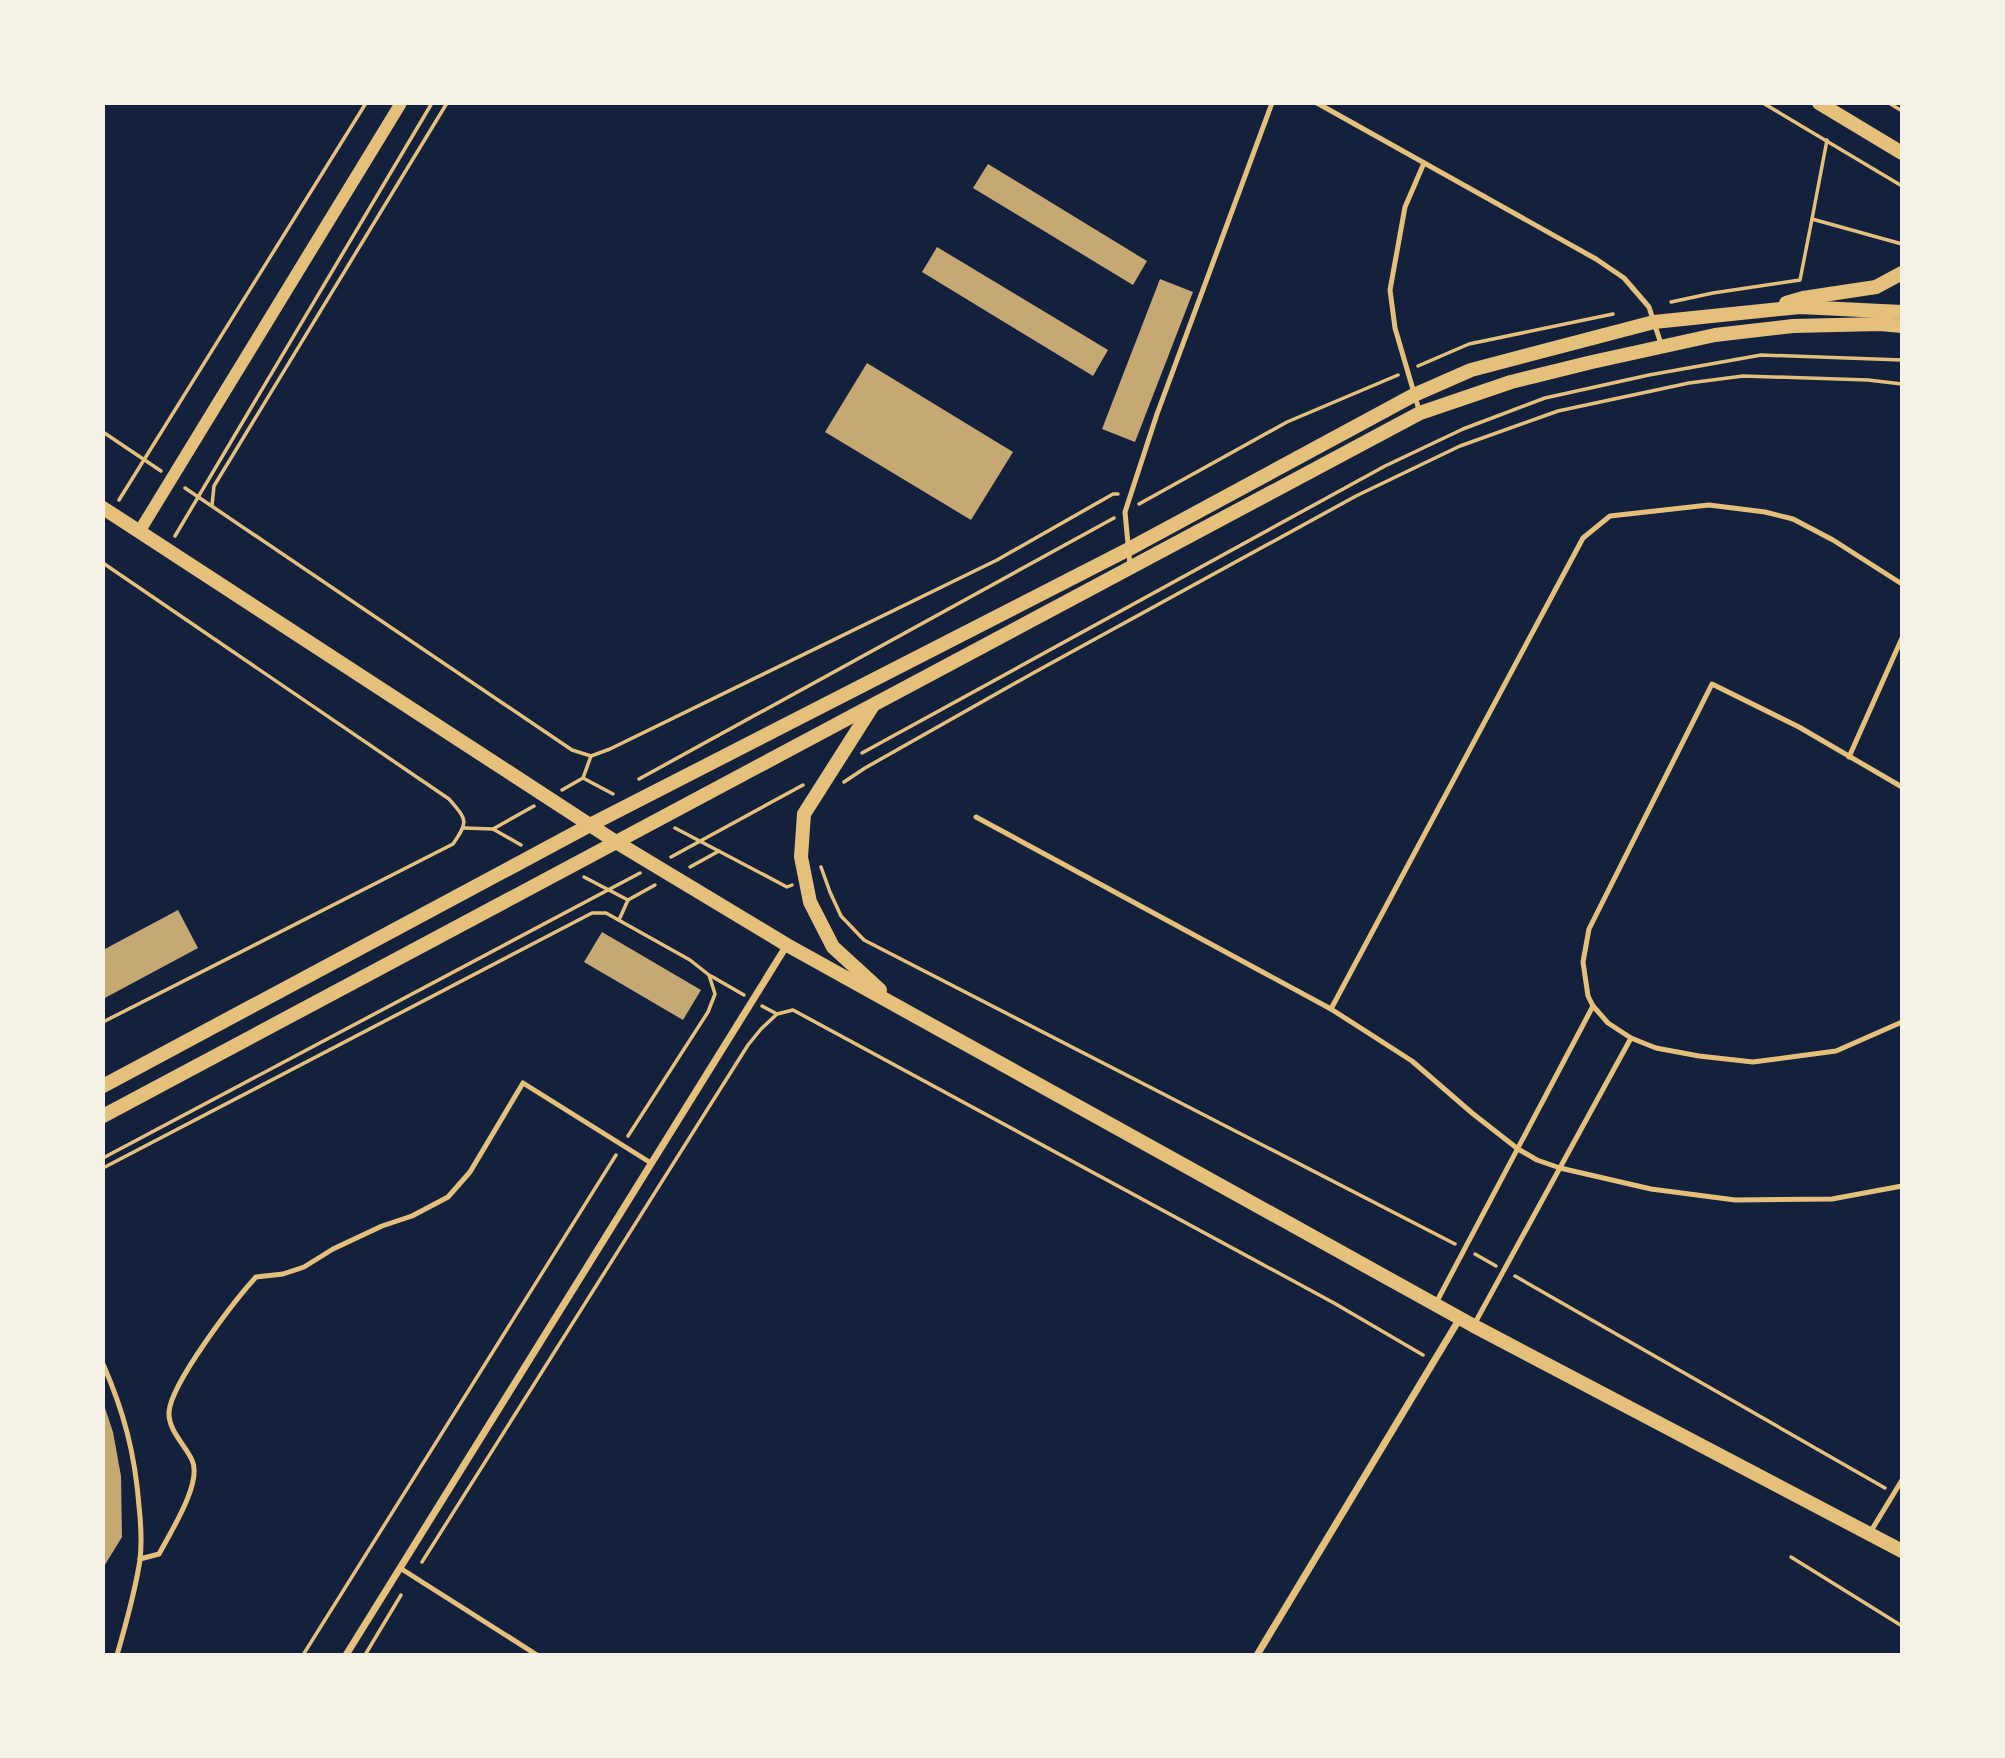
<svg xmlns="http://www.w3.org/2000/svg" width="2005" height="1758" viewBox="0 0 2005 1758" font-family="Ubuntu,sans-serif">
	<style>
		.building { fill: #c6a872 }
		.lines { fill: none; stroke-linecap: round; stroke-linejoin: round }
		.path { stroke: #e5c07b; stroke-width: 3.5 }
		.service { stroke: #e5c07b; stroke-width: 5 }
		.minor { stroke: #e5c07b; stroke-width: 7 }
		.tertiary { stroke: #e5c07b; stroke-width: 12 }
		.secondary { stroke: #e5c07b; stroke-width: 14 }
	</style>
	<rect width="100%" height="100%" fill="#14213d"/>
	<g class="building">
		<path d="M988 164 1147 261 1133 285 973 188Z"/>
		<path d="M937 247 1108 350 1093 376 922 272Z"/>
		<path d="M1160 279 1193 292 1135 442 1102 429Z"/>
		<path d="M867 363 1013 452 971 520 825 432Z"/>
		<path d="M178 910 198 948 103 999V950Z"/>
		<path d="M602 932 701 990 683 1020 584 962Z"/>
		<path d="M103 1402 113 1432 121 1476 122 1537 103 1568Z"/>
	</g>
	<g class="lines">
		<g class="path">
			<path d="M1763 103 1902 186"/>
			<path d="M1889 103 1902 111"/>
			<path d="M1812 219 1827 140"/>
			<path d="M1671 302 1713 293 1800 280 1812 219 1902 244"/>
			<path d="M1418 366 1469 344 1613 314"/>
			<path d="M103 432 161 471"/>
			<path d="M185 488 572 750 591 756 610 749 997 560 1113 494H1118"/>
			<path d="M119 500 366 103"/>
			<path d="M1139 504 1287 422 1398 375"/>
			<path d="M212 505 214 486 447 103"/>
			<path d="M175 536 432 103"/>
			<path d="M103 563 449 799C467 820 469 821 453 844L103 1022"/>
			<path d="M862 753 1385 466 1463 429 1545 398 1649 375 1761 355 1902 360"/>
			<path d="M583 778 613 794"/>
			<path d="M639 779 1114 518"/>
			<path d="M844 782 865 768 1035 672 1356 496 1460 446 1558 411 1689 383 1743 376 1868 380 1902 384"/>
			<path d="M562 790 583 778 591 756"/>
			<path d="M464 828 493 829 521 845"/>
			<path d="M675 828 787 887 792 885"/>
			<path d="M493 829 534 806"/>
			<path d="M671 857 803 785"/>
			<path d="M690 867 719 851"/>
			<path d="M821 867 830 892 841 916 864 940 1455 1244"/>
			<path d="M584 877 628 900 655 885"/>
			<path d="M619 920 628 900"/>
			<path d="M711 976 744 995"/>
			<path d="M762 1006 777 1014"/>
			<path d="M103 1158 640 873"/>
			<path d="M103 1168 592 913H606L690 960 709 975 715 994 708 1012 628 1136"/>
			<path d="M1475 1254 1496 1266"/>
			<path d="M1515 1276 1885 1488"/>
			<path d="M1791 1557 1902 1626"/>
			<path d="M422 1562 748 1045 761 1029 777 1014 793 1010 1334 1303 1423 1355"/>
			<path d="M303 1655 616 1155"/>
			<path d="M365 1655 401 1595"/>
		</g>
		<g class="service">
			<path d="M1317 103 1596 259 1624 278 1649 307 1661 344"/>
			<path d="M1419 410 1395 328 1390 290 1405 207 1424 163"/>
			<path d="M1130 565 1125 512 1157 414 1272 103"/>
			<path d="M1902 584 1833 540 1793 519 1765 512 1709 505 1610 516 1583 538 1331 1009 1412 1061 1472 1113 1518 1149 1537 1160 1560 1168 1651 1189 1735 1200 1832 1199 1902 1186"/>
			<path d="M1849 757 1902 638"/>
			<path d="M1902 787 1799 727 1712 684 1589 929 1583 962 1588 996 1593 1006 1608 1023 1631 1038 1656 1048 1699 1056 1753 1062 1836 1051 1902 1022"/>
			<path d="M976 817 1331 1009"/>
			<path d="M1436 1303 1593 1006"/>
			<path d="M1475 1323 1631 1038"/>
			<path d="M103 1364C124 1412 135 1454 139 1506 141 1524 142 1542 140 1560 135 1592 126 1624 117 1655"/>
			<path d="M1871 1531 1902 1480"/>
			<path d="M140 1559 159 1554C170 1533 203 1482 192 1460 185 1445 168 1430 169 1412 171 1383 235 1300 256 1277L283 1274 304 1267 333 1249 382 1226 412 1216 448 1197 470 1172 523 1083 651 1163"/>
			<path d="M400 1568 537 1655"/>
		</g>
		<g class="minor">
			<path d="M346 1655 787 945"/>
			<path d="M1257 1655 1460 1318"/>
		</g>
		<path class="tertiary" d="M139 532 401 103"/>
		<g class="secondary">
			<path d="M1819 103 1902 153"/>
			<path d="M1786 303 1803 298 1876 287 1902 273"/>
			<path d="M103 508 616 842 787 945 1474 1326 1902 1551"/>
			<path d="M872 707 804 814 801 857 810 902 833 947 880 990"/>
			<path d="M103 1086 590 825 1129 549 1414 395 1471 370 1654 322 1800 307 1902 312"/>
			<path d="M103 1116 1420 413 1511 382 1592 362 1715 335 1793 326 1880 324 1902 326"/>
		</g>
	</g>
	<rect width="2005" height="1758" fill="none" stroke="#f6f1e7" stroke-width="210"/>
</svg>
